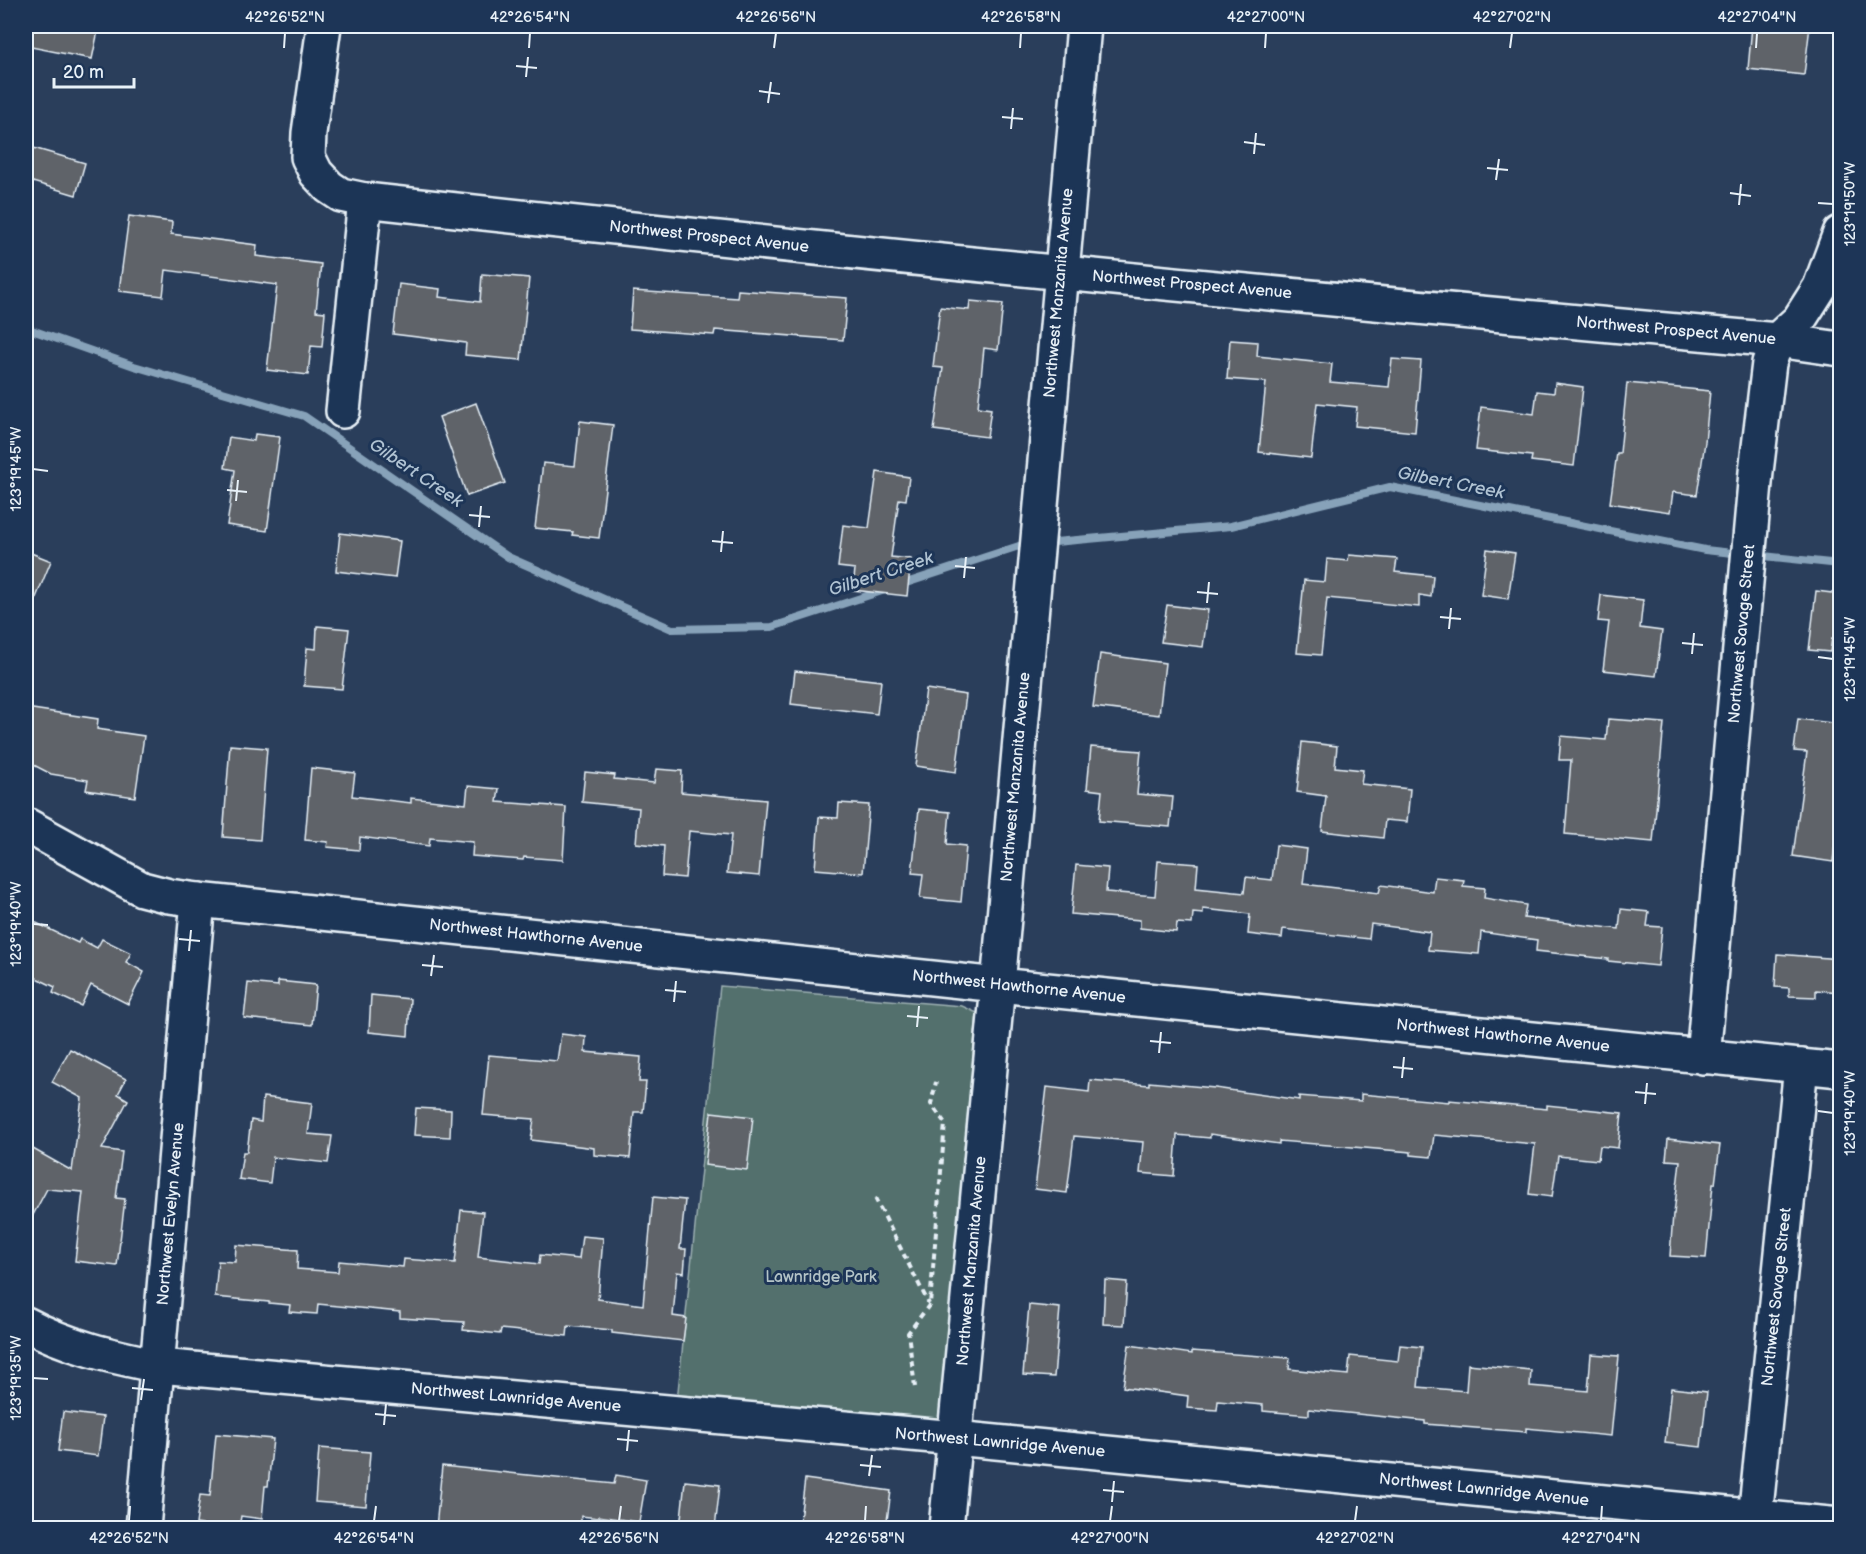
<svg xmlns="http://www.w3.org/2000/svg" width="1866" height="1554" viewBox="0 0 1866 1554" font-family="'Balsamiq Sans',sans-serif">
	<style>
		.green { fill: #526f6d; stroke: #9db0b2; stroke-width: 1.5 }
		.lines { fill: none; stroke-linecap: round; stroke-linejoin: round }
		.stream { stroke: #87a2b9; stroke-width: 8 }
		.building { fill: #5e6369; stroke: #e8f1f8; stroke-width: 1.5 }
		.minor-casing { stroke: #e8f1f8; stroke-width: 38 }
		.path { stroke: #e8f1f8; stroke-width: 4; stroke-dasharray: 6 4.5; stroke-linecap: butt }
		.minor { stroke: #1d3557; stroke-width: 33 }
		.ticks { fill: none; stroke: #e8f1f8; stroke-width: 2 }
		.labels { text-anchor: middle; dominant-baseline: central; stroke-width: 6; stroke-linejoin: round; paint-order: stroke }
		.street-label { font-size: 16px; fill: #e8f1f8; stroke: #1d3557 }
		.park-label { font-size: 16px; fill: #b4c4c7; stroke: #1d3557 }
		.water-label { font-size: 18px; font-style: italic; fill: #b0c3d3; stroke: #1d3557 }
		.neatline { fill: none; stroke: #e8f1f8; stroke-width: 2 }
		.ticks-label { font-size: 15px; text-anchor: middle; fill: #e8f1f8 }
	</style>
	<rect width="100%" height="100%" fill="#2a3e5b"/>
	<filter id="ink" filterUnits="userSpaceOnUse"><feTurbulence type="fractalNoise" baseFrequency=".0167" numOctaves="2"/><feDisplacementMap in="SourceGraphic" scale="12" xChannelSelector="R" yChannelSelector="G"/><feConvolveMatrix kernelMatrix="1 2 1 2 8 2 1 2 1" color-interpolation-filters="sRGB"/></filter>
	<g filter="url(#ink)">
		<path class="green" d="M720 986 962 1006 977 1013 939 1421 677 1401Z"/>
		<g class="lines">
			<g class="stream">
				<path d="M26 328 134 366 304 416 508 557 672 629 772 627 885 590"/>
				<path d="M1044 543 1231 526 1390 487 1705 550 1742 554"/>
				<path d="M1754 555 1840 564"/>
				<path d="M900 585 1022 545 1031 544"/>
			</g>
		</g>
		<g class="building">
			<path d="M26 26H99L92 59 26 46Z"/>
			<path d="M1752 26H1810L1804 75 1748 69Z"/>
			<path d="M30 147 85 163 76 195 26 180V163Z"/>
			<path d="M129 216 172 222 171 234 257 245 256 256 321 264 316 311 325 312 322 347 311 346 308 375 267 370 277 285 166 270 163 296 119 291Z"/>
			<path d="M482 274 529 278 521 360 465 355 466 343 393 334 399 284 440 289 439 297 480 302Z"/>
			<path d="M738 290 847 298 843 340 715 330 714 335 630 329 633 291 737 298Z"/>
			<path d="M970 301 1003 304 998 350 984 348 978 407 991 409 987 437 934 430 943 368 933 367 940 307 969 310Z"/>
			<path d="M1230 340 1258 342 1257 356 1332 364 1330 382 1389 387 1392 359 1421 361 1415 432 1355 426 1357 407 1317 403 1311 458 1259 452 1266 382 1227 379Z"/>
			<path d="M1555 383 1583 387 1574 466 1531 461 1532 456 1476 450 1481 407 1534 414 1537 391 1554 393Z"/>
			<path d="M1627 383 1710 391 1705 442 1697 495 1673 492 1670 512 1610 503 1617 453H1620Z"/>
			<path d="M476 403 505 483 467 496 439 417Z"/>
			<path d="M580 421 613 425 599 538 572 535 573 532 535 528 543 463 575 466Z"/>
			<path d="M255 434 280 437 267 531 227 525 235 470 225 468 229 437 254 441Z"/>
			<path d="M877 472 909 477 906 500 899 499 891 557 911 559 907 596 853 590 855 569 838 567 843 525 869 528Z"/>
			<path d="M340 533 400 541 395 578 336 571Z"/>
			<path d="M1487 549 1515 553 1508 599 1481 595Z"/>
			<path d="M26 551 51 561 26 622Z"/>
			<path d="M1349 555 1397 559 1395 572 1433 576 1431 597 1419 595V607L1327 598 1321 655 1297 653 1304 580 1325 582 1327 559 1348 561Z"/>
			<path d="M1816 591 1840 594V640L1832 638 1830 652 1809 650Z"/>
			<path d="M1601 595 1643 600 1640 628 1662 631 1656 676 1603 670 1609 622 1598 621Z"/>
			<path d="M1167 605 1208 610 1203 647 1161 642Z"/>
			<path d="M317 626 349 629 342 689 304 686 307 648 316 649Z"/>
			<path d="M1100 654 1165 663 1159 715 1093 707Z"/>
			<path d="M795 671 881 681 877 714 791 704Z"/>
			<path d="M926 689 966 695 956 772 916 766Z"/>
			<path d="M26 708 98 719 97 729 144 736 135 797 86 790 88 780 51 774 26 761Z"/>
			<path d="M1608 719 1664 723 1653 842 1565 834 1571 760H1559L1561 736 1606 740Z"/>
			<path d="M1798 719 1840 724V796L1833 862 1793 856 1807 752 1794 751Z"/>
			<path d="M1302 742 1337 746 1335 767 1363 770 1361 784 1410 789 1407 822 1385 820 1383 838 1322 831 1326 796 1297 792Z"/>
			<path d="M230 745 267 748 260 840 223 837Z"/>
			<path d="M1091 747 1141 751 1137 794 1173 797 1170 827 1099 821 1102 791 1087 789Z"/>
			<path d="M311 768 355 773 352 796 411 803V798L466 804 468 786 499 789 497 802 566 807 563 860 524 857 523 860 472 856 473 842 430 838 429 846 360 837 359 850 327 847 328 842 305 840Z"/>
			<path d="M656 769 682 771 681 792 766 800 759 876 727 873 731 835 689 831 685 878 662 876 664 846 636 843 639 808 582 802 585 772 615 775 614 779 654 783Z"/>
			<path d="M839 803 869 805 863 873 815 869 819 817 838 818Z"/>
			<path d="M919 809 950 812 947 844 966 846 961 902 920 898 923 874 912 873Z"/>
			<path d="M1276 845 1307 849 1303 884 1379 893 1381 885 1433 892 1435 877 1464 880 1463 886 1485 888 1484 898 1526 905 1524 918 1619 929 1621 909 1649 912 1647 926 1662 927 1658 966 1608 961V959L1536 951 1537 940 1481 932 1479 954 1428 950 1430 932 1371 924 1369 939 1283 929 1282 938 1248 934 1250 914 1203 909V914L1193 913 1192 924 1177 923 1176 932 1140 928V920L1071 914 1076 865 1108 868 1106 892 1155 896 1158 861 1198 864 1196 888 1244 893 1246 877 1272 880Z"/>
			<path d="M26 918 78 943 80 939 97 948 102 939 131 953 126 962 144 972 128 1004 91 985 81 1006 53 993 55 987 26 973Z"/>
			<path d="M1777 954 1840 959V992L1816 990V997L1789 996V988L1775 987Z"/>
			<path d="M278 981 316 985 312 1025 244 1018 248 983 278 986Z"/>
			<path d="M371 995 410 999 408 1036 369 1032Z"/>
			<path d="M561 1034 586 1037 585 1052 641 1057 639 1082H646L643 1112H634L630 1158 594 1155V1148L531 1140 534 1119 483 1115 489 1055 557 1061Z"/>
			<path d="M70 1049 126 1079 118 1094 128 1100 102 1149 122 1152 116 1198 125 1199 117 1266 75 1261 83 1192 47 1189 26 1228V1145L72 1171 82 1098 52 1082Z"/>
			<path d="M1090 1080 1149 1085V1082L1215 1088 1299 1100V1096L1361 1101V1094L1449 1102V1100L1547 1109V1105L1622 1113 1618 1148 1600 1146 1598 1160 1558 1156 1552 1197 1529 1194 1535 1144 1434 1135 1431 1157 1411 1155V1152L1341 1146 1279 1141V1144L1210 1134V1138L1177 1135 1174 1176 1140 1173 1143 1142 1074 1136 1067 1193 1035 1189 1047 1087 1089 1092Z"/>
			<path d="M263 1097 312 1103 308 1134 332 1136 328 1163 273 1157 270 1183 239 1179 243 1152H247L251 1120 261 1122Z"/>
			<path d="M416 1108 451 1110 450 1137 414 1135Z"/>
			<path d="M711 1112 753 1117 747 1170 705 1165Z"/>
			<path d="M1668 1139 1720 1145 1715 1184H1713L1706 1258 1670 1256 1673 1214H1674L1680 1161 1666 1160Z"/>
			<path d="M653 1197 685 1200 680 1249H686L684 1273 677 1272 673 1316 686 1318 683 1341 612 1333V1330L568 1326 567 1336 501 1329 500 1334 463 1330 464 1322 400 1318V1312L318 1304 317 1314 289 1312 290 1305 269 1303V1302L215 1297 218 1261 235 1262 236 1245 298 1250 297 1269 338 1272 339 1261 403 1267 404 1259 455 1263 461 1210 483 1212 478 1257 539 1264 540 1255 579 1259 582 1236 603 1238 598 1299 643 1305Z"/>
			<path d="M1105 1280 1127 1282 1124 1325 1103 1324Z"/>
			<path d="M1029 1305 1060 1308 1054 1377 1023 1375Z"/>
			<path d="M1129 1345 1192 1354V1351L1290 1358 1289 1369 1348 1375 1350 1356 1398 1361 1400 1345 1422 1347 1418 1387 1466 1391 1468 1364 1531 1370 1530 1386 1588 1391 1591 1354 1619 1356 1611 1436 1526 1428V1432L1425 1424V1421L1309 1409V1415L1263 1411V1405L1218 1401 1217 1410 1187 1408 1188 1396 1123 1387Z"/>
			<path d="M1671 1388 1707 1392 1701 1447 1665 1443Z"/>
			<path d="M63 1412 103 1417 98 1456 58 1451Z"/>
			<path d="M216 1434 273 1439 268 1486H265L262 1519 241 1516 239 1528H211L212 1526 196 1524 200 1495 210 1496Z"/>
			<path d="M319 1448 370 1452 366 1506 315 1502Z"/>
			<path d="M442 1466 614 1484 616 1475 646 1480 639 1522 599 1516V1518L581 1516 579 1528H436Z"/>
			<path d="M805 1479 891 1491 886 1528H799Z"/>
			<path d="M685 1481 720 1485 715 1528H680Z"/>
		</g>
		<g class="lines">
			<defs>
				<g id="minor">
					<path d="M324 26 309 133 308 157 316 173 329 187 341 195 365 200C835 252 1306 298 1777 340L1840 349"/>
					<path d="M343 411 365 200"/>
					<path d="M26 825 142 889 169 896 198 900 998 985 1840 1070"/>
					<path d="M1703 1057 1756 472 1769 363 1777 340 1799 320 1820 287 1840 233"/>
					<path d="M26 1324C69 1347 110 1356 159 1366L955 1438 1840 1525"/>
					<path d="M143 1528 198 900"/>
					<path d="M946 1528 998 985 1084 26"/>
					<path d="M1754 1528 1801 1066"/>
				</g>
			</defs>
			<use href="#minor" class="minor-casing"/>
			<g class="path">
				<path d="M875 1198 929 1304"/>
				<path d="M915 1387 908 1333 930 1304 945 1123 931 1104 936 1082"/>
			</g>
			<use href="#minor" class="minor"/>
		</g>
	</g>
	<path class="ticks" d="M284 48 285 33M529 48 530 33M774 48 776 33M1020 48 1021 33M1265 48 1266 33M1510 48 1512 33M1756 48 1757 33M516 66 537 68M526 77 528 57M759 91 780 94M768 103 771 82M1002 117 1023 119M1011 129 1013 108M1244 142 1265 145M1254 154 1256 133M1487 168 1508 170M1496 180 1499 159M1730 193 1751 196M1818 203 1833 204M1739 205 1741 184M33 469 48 471M227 490 247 492M236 501 238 480M469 515 490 517M479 527 481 506M712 541 733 543M721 552 723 531M955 566 975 568M964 578 966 557M1197 592 1218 594M1207 603 1209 582M1440 617 1461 619M1449 629 1451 608M1682 643 1703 645M1692 654 1694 633M1818 657 1833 659M33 924 48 925M179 939 200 941M189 951 191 930M422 965 443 967M431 976 434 955M665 990 686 992M674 1002 676 981M907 1016 928 1018M917 1027 919 1006M1150 1041 1171 1043M1159 1053 1161 1032M1393 1067 1413 1069M1402 1078 1404 1057M1635 1092 1656 1094M1645 1104 1647 1083M1818 1111 1833 1113M33 1378 48 1379M132 1388 153 1390M141 1400 144 1379M375 1414 396 1416M384 1425 386 1404M617 1439 638 1441M627 1451 629 1430M860 1465 881 1467M869 1476 872 1455M1103 1490 1124 1492M1112 1502 1114 1481M129 1521 130 1506M374 1521 376 1506M619 1521 621 1506M865 1521 866 1506M1110 1521 1112 1506M1355 1521 1357 1506M1601 1521 1602 1506"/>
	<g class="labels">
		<g class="street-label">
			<text transform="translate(709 237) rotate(6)">Northwest Prospect Avenue</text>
			<text transform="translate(1192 285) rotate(5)">Northwest Prospect Avenue</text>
			<text transform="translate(1059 293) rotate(-85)">Northwest Manzanita Avenue</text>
			<text transform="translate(1676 331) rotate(5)">Northwest Prospect Avenue</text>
			<text transform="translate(1742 634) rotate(-85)">Northwest Savage Street</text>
			<text transform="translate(1016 777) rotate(-85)">Northwest Manzanita Avenue</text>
			<text transform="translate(536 936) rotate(6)">Northwest Hawthorne Avenue</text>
			<text transform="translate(1019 987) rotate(6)">Northwest Hawthorne Avenue</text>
			<text transform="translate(1503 1036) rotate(6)">Northwest Hawthorne Avenue</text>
			<text transform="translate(171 1214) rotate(-85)">Northwest Evelyn Avenue</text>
			<text transform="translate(972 1261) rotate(-85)">Northwest Manzanita Avenue</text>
			<text transform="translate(1777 1297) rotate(-84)">Northwest Savage Street</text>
			<text transform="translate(516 1398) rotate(5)">Northwest Lawnridge Avenue</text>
			<text transform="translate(1000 1443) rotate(5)">Northwest Lawnridge Avenue</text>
			<text transform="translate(1484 1490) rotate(6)">Northwest Lawnridge Avenue</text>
		</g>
		<g class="park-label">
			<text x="821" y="1277">Lawnridge Park</text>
		</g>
		<g class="water-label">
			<text transform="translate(416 473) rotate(34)">Gilbert Creek</text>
			<text transform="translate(1451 483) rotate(11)">Gilbert Creek</text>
			<text transform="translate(881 574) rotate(-18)">Gilbert Creek</text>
		</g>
	</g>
	<rect width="1866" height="1554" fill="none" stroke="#1d3557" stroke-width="66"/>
	<path d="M54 78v9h80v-9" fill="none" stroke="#e8f1f8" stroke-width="3"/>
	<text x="63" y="78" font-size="18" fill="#e8f1f8" stroke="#1d3557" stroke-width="4.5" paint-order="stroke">20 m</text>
	<rect x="33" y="33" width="1800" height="1488" class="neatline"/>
	<g class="ticks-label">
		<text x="285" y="22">42°26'52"N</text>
		<text x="530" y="22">42°26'54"N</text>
		<text x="776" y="22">42°26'56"N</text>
		<text x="1021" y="22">42°26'58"N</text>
		<text x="1266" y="22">42°27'00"N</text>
		<text x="1512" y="22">42°27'02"N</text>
		<text x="1757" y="22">42°27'04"N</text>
		<text transform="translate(1850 204) rotate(-90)" y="5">123°19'50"W</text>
		<text transform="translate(16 469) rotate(-90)" y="5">123°19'45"W</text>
		<text transform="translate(1850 659) rotate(-90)" y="5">123°19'45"W</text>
		<text transform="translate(16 924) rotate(-90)" y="5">123°19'40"W</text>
		<text transform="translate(1850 1113) rotate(-90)" y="5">123°19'40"W</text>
		<text transform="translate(16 1378) rotate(-90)" y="5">123°19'35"W</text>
		<text x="129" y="1543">42°26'52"N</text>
		<text x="374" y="1543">42°26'54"N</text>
		<text x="619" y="1543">42°26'56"N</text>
		<text x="865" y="1543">42°26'58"N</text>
		<text x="1110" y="1543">42°27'00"N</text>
		<text x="1355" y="1543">42°27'02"N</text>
		<text x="1601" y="1543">42°27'04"N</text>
	</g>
</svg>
